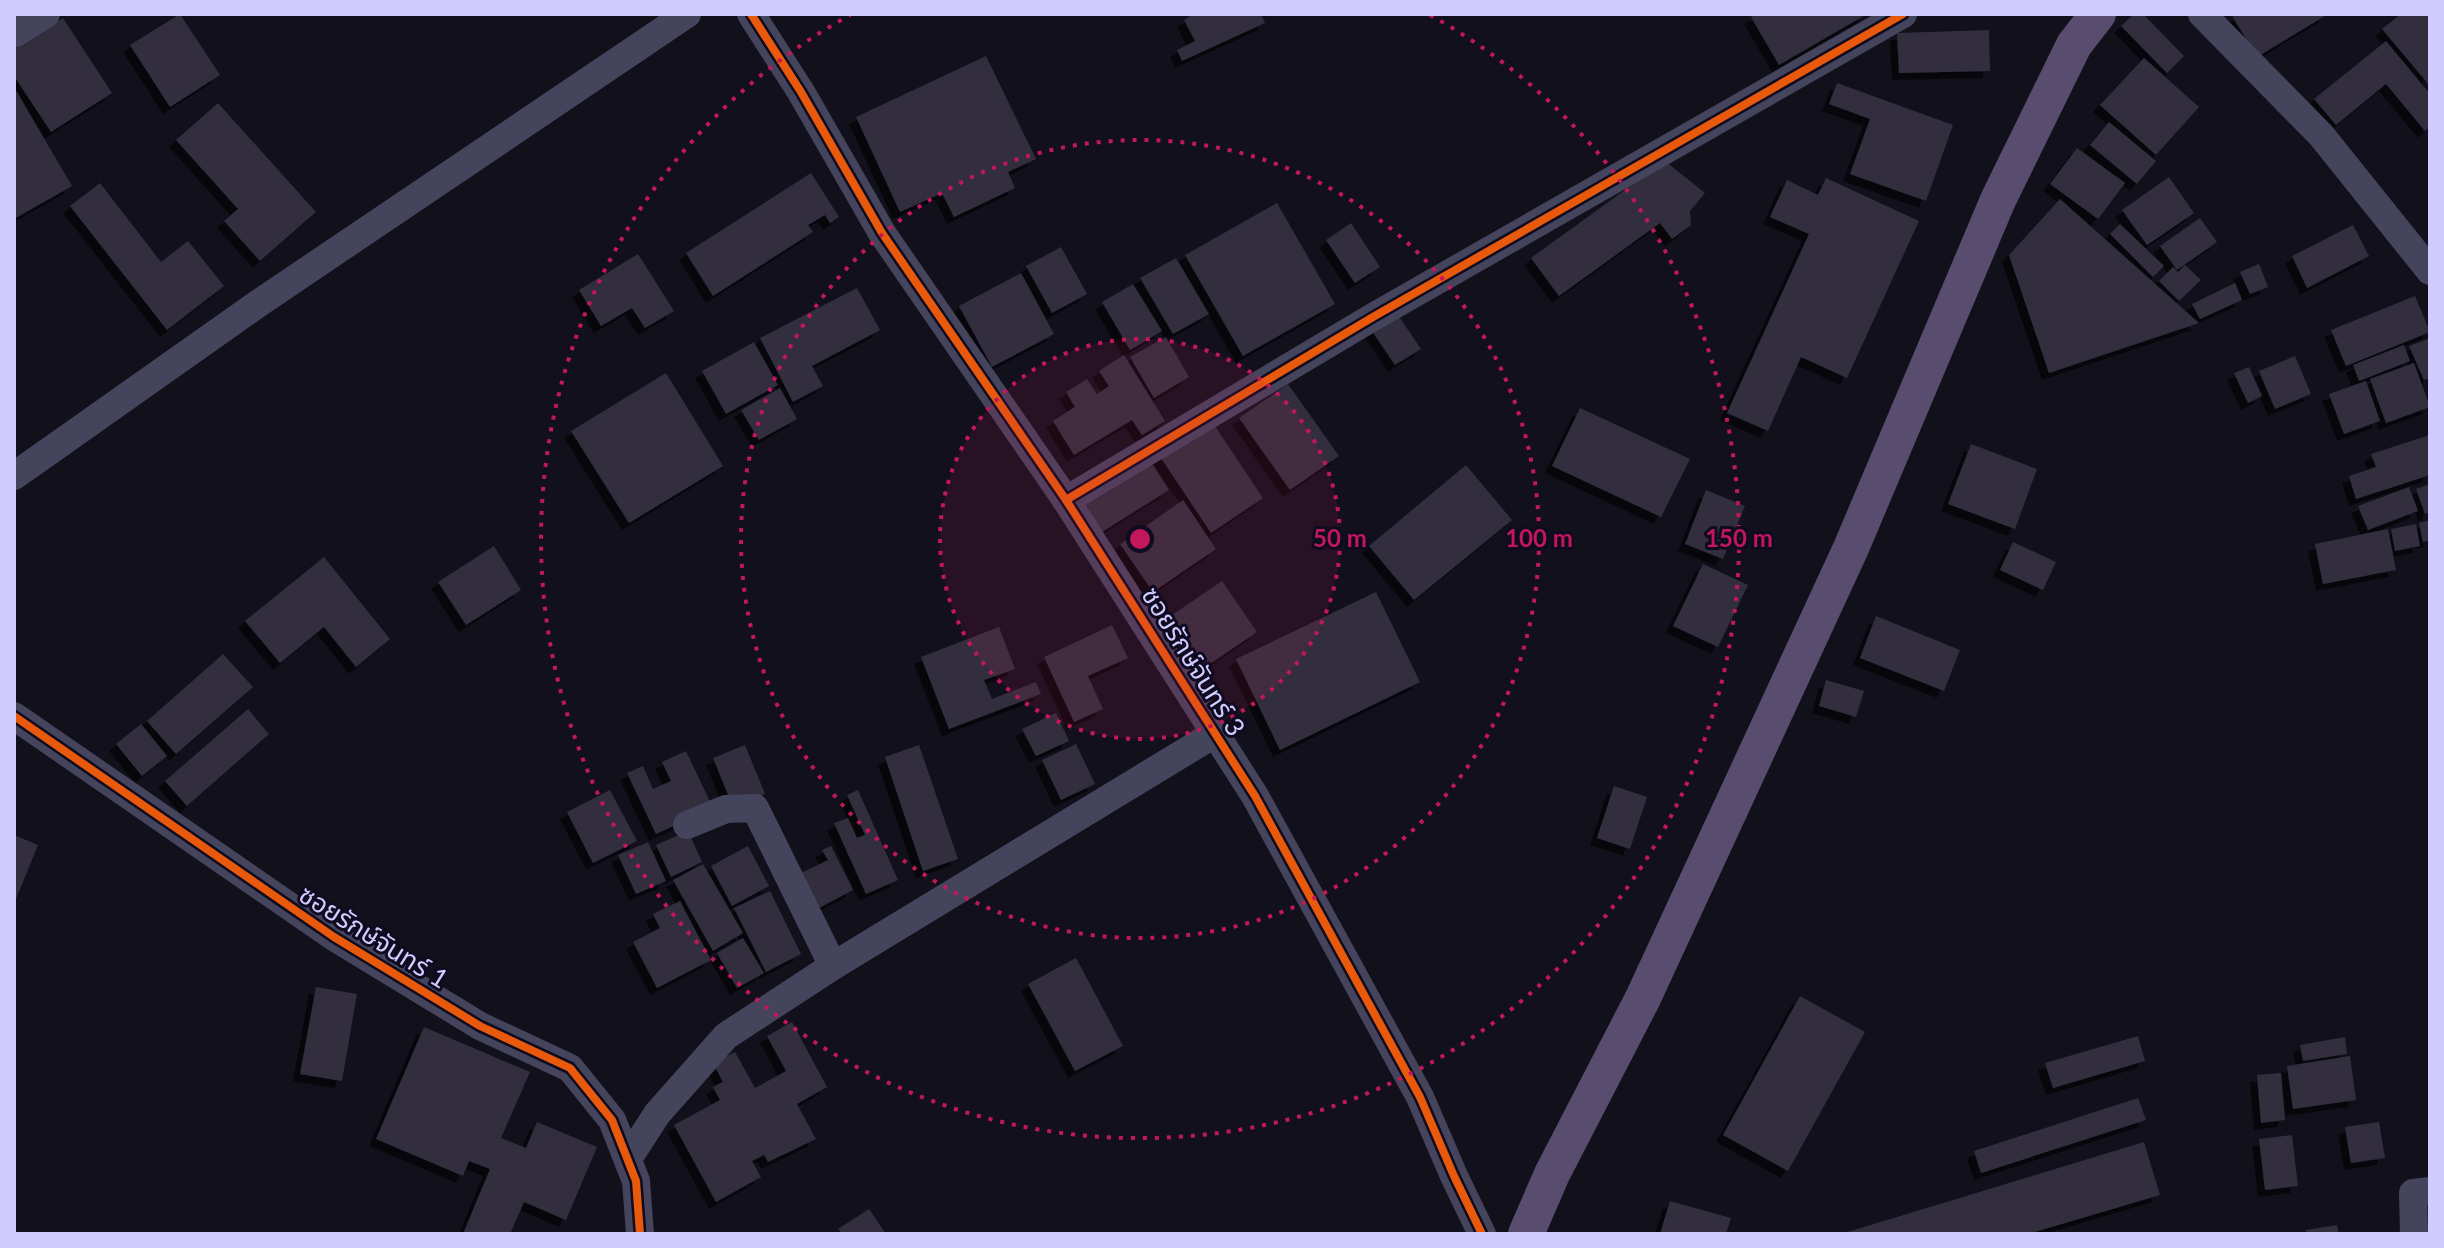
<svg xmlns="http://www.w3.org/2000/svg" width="2444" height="1248" viewBox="0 0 2444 1248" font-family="Lato,'Noto Sans Thai',sans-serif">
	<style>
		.building { fill: #302e3e; filter: url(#shadow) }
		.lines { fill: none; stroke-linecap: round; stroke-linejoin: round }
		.minor { stroke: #45445d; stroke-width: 28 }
		.major { stroke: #594d6f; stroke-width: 36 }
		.cycleway-casing { stroke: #0f0b20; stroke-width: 13 }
		.cycleway { stroke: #e8590c; stroke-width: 8 }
		.ring { fill: none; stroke: #c2185b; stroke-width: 4; stroke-dasharray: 4 8 }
		.labels { text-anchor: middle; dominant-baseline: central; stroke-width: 6; stroke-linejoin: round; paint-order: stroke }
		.street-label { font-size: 26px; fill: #d1cbff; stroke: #0f0b20 }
		.centre { fill: #c2185b; stroke: #0f0b20; stroke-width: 4 }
		.ring-label { font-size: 24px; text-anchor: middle; font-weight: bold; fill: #c2185b; stroke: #0f0b20; stroke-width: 6; stroke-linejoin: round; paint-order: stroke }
	</style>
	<defs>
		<filter id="shadow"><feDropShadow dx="-7" dy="7" stdDeviation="0" flood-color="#0009"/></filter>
	</defs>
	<rect width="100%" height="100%" fill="#12101b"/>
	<g class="building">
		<path d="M180 14 220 75 170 107 130 45Z"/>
		<path d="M1194 14H1261L1265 23 1182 61 1177 50 1195 41 1184 20Z"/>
		<path d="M1755 14H1867L1779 65 1751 17Z"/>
		<path d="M2134 14H2143L2184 56 2167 73 2121 26Z"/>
		<path d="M2231 14H2328L2257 57Z"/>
		<path d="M2401 14H2430V86L2382 29Z"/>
		<path d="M63 18 112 93 51 132 14 76V50Z"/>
		<path d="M1989 30 1990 71 1899 73 1897 33Z"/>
		<path d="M2386 41 2430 94V127L2425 131 2386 84 2336 125 2314 99Z"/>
		<path d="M986 56 1036 159 1008 172 1015 188 954 217 942 193 900 212 856 117Z"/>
		<path d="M2144 58 2199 107 2156 155 2100 105Z"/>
		<path d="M1837 83 1953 125 1926 201 1850 174 1870 119 1829 104Z"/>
		<path d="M14 87 72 186 14 219Z"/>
		<path d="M218 103 316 212 260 261 224 221 238 209 176 140Z"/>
		<path d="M2109 122 2156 161 2137 184 2090 145Z"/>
		<path d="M2077 148 2125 183 2098 219 2050 184Z"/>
		<path d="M1665 161 1705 193 1690 211 1691 225 1672 239 1660 223 1559 296 1531 258Z"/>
		<path d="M811 173 839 217 830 223 825 215 808 225 813 232 713 296 686 253Z"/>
		<path d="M2169 177 2194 213 2147 245 2122 210Z"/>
		<path d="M1826 178 1919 221 1847 378 1801 357 1768 431 1727 413 1809 234 1770 217 1787 180 1818 195Z"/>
		<path d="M100 183 161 262 188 241 224 286 167 330 70 206Z"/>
		<path d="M2060 199 2199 323 2049 373 2009 255Z"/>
		<path d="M1277 203 1335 304 1243 356 1185 255Z"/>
		<path d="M2200 218 2217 242 2177 270 2160 246Z"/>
		<path d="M1351 223 1380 267 1355 283 1326 240Z"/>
		<path d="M2120 224 2164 266 2153 277 2110 234Z"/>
		<path d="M2353 225 2369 256 2307 288 2292 256Z"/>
		<path d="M1061 247 1087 294 1052 313 1026 266Z"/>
		<path d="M638 254 674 311 645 328 632 308 601 326 579 290Z"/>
		<path d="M1176 258 1209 314 1173 334 1140 278Z"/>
		<path d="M2259 264 2268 287 2250 294 2240 272Z"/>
		<path d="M2185 265 2201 280 2179 301 2159 281 2173 267 2180 274 2178 272Z"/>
		<path d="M1021 273 1054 334 992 367 959 306Z"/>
		<path d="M2235 283 2242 300 2200 319 2192 304Z"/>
		<path d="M1133 284 1162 331 1130 350 1102 302Z"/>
		<path d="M857 288 880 330 812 366 823 386 793 402 760 338Z"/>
		<path d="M2415 296 2430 332 2346 366 2331 330Z"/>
		<path d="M1398 315 1421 349 1395 365 1372 331Z"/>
		<path d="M1166 337 1189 377 1154 398 1130 357Z"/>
		<path d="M2430 338V378L2424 380 2409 346Z"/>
		<path d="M754 342 778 385 726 414 702 371Z"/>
		<path d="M2404 345 2410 361 2359 381 2353 365Z"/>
		<path d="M1124 355 1165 421 1142 435 1132 420 1074 455 1053 421 1075 407 1066 392 1087 379 1097 394 1109 386 1099 371Z"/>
		<path d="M2295 356 2311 394 2275 409 2259 371Z"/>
		<path d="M2414 363 2430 407 2386 423 2370 379Z"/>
		<path d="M2249 367 2262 396 2248 403 2234 373Z"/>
		<path d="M666 373 723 466 629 523 571 431Z"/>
		<path d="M2366 381 2380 421 2344 434 2329 394Z"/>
		<path d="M1288 384 1339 456 1290 490 1239 418Z"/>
		<path d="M780 388 797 419 759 440 741 410Z"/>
		<path d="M1580 408 1690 459 1661 517 1552 466Z"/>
		<path d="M1211 420 1263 498 1211 533 1159 455Z"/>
		<path d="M2430 435V475L2356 499 2349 476 2376 467 2371 454Z"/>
		<path d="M1971 444 2037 469 2015 529 1948 504Z"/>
		<path d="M1149 459 1169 490 1102 532 1082 501Z"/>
		<path d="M1466 465 1512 520 1414 600 1369 546Z"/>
		<path d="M2430 484V512L2425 514 2416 489Z"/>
		<path d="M2409 487 2418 511 2368 530 2358 506Z"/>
		<path d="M1706 490 1745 506 1723 559 1685 544Z"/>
		<path d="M1183 500 1216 549 1153 592 1120 544Z"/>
		<path d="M2430 520V540L2423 542 2419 523Z"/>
		<path d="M2416 524 2420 546 2395 551 2391 529Z"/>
		<path d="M2388 529 2396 570 2323 584 2315 544Z"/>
		<path d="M2013 542 2056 562 2043 590 2000 570Z"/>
		<path d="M494 546 521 590 466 625 438 582Z"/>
		<path d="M324 557 390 639 356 667 324 627 280 663 245 621Z"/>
		<path d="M1703 564 1748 585 1718 647 1673 626Z"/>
		<path d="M1222 581 1257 632 1204 668 1169 617Z"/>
		<path d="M1376 592 1420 682 1280 750 1236 659Z"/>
		<path d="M1876 616 1960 650 1944 691 1860 658Z"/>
		<path d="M1112 625 1128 658 1088 676 1103 709 1074 722 1044 657Z"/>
		<path d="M999 627 1015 669 984 680 992 699 1036 682 1041 694 949 729 921 657Z"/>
		<path d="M223 654 253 687 176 754 147 721Z"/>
		<path d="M1826 680 1864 691 1856 717 1819 706Z"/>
		<path d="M248 709 269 734 187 806 165 781Z"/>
		<path d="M1056 713 1069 741 1036 756 1022 729Z"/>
		<path d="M141 724 167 756 142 776 116 744Z"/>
		<path d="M1076 744 1095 784 1061 800 1042 760Z"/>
		<path d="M745 745 765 794 733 807 713 758Z"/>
		<path d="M919 745 958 859 923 871 885 757Z"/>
		<path d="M686 751 713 808 656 834 627 773 643 766 653 789 671 781 662 762Z"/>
		<path d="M1614 786 1647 797 1630 849 1597 838Z"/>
		<path d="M610 790 637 841 593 863 567 812Z"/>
		<path d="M858 790 898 880 866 894 834 823 848 818 857 838 865 835 847 795Z"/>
		<path d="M688 831 702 862 671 877 656 845Z"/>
		<path d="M14 835 38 845 14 904Z"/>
		<path d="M648 842 666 881 636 894 618 855Z"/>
		<path d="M748 846 769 886 732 906 711 866Z"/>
		<path d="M831 846 853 890 819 908 801 873 828 860 822 850Z"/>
		<path d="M703 864 743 933 713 951 673 880Z"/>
		<path d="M770 891 801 954 766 972 734 908Z"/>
		<path d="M680 901 711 960 657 988 633 942 660 928 653 914Z"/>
		<path d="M743 938 764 973 737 988 717 953Z"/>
		<path d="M1076 958 1123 1046 1075 1071 1028 984Z"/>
		<path d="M316 987 357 994 342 1081 300 1074Z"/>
		<path d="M1800 996 1865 1032 1788 1171 1723 1135Z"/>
		<path d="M792 1022 827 1087 797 1104 816 1139 768 1162 764 1155 752 1161 761 1177 716 1202 674 1125 720 1100 713 1087 723 1082 713 1063 735 1052 755 1088 786 1071 767 1036Z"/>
		<path d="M424 1027 530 1072 501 1138 526 1148 537 1122 597 1147 566 1220 524 1202 510 1234H463L490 1169 469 1161 463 1176 376 1139Z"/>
		<path d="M2138 1036 2145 1061 2053 1088 2045 1063Z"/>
		<path d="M2345 1037 2347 1054 2303 1061 2300 1045Z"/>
		<path d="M2350 1056 2356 1100 2293 1109 2287 1066Z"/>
		<path d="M2281 1073 2285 1120 2261 1123 2257 1075Z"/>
		<path d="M2138 1098 2146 1120 1981 1173 1974 1151Z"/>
		<path d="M2379 1122 2385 1158 2351 1163 2345 1127Z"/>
		<path d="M2292 1135 2298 1186 2265 1190 2259 1139Z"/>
		<path d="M2144 1142 2160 1195 2028 1234H1841Z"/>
		<path d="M1670 1201 1731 1218 1726 1234H1660Z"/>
		<path d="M869 1209 886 1234H842L838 1229Z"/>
		<path d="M2337 1225 2339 1234H2306V1230Z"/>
	</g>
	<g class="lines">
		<g class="minor">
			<path d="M751 14 801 92 882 233 1066 500 1255 796 1420 1097 1454 1176 1482 1234"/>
			<path d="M2202 14 2321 135 2430 271"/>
			<path d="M14 34 46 14"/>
			<path d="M14 476 259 303 687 14"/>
			<path d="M1066 500 1373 317 1903 14"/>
			<path d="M14 716 334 937 480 1026 570 1068 612 1120 636 1181 640 1234"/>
			<path d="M687 825 726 809 755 808 833 966"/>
			<path d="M628 1159 657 1114 726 1036 833 966 1216 733"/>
			<path d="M2414 1234 2413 1193 2430 1191"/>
		</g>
		<path class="major" d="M1526 1234 1552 1174 1643 998 1851 548 1998 200 2074 45 2098 14"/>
		<defs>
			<g id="cycleway">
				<path d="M751 14 801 92 882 233 1066 500 1255 796 1420 1097 1454 1176 1482 1234"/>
				<path d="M1066 500 1373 317 1903 14"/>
				<path d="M14 716 334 937 480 1026 570 1068 612 1120 636 1181 640 1234"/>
			</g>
		</defs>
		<use href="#cycleway" class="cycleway-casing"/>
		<use href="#cycleway" class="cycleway"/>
	</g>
	<circle cx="1140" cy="539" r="200" fill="#c2185b" fill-opacity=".12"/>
	<g class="ring">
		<circle cx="1140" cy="539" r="200"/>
		<circle cx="1140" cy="539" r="399"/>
		<path d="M1430 15A599 599 0 1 1 850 15"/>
	</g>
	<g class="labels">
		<g class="street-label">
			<text transform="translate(1194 661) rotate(58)">ซอยรักษ์จันทร์ 3</text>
			<text transform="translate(374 936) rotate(32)">ซอยรักษ์จันทร์ 1</text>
		</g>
	</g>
	<circle cx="1140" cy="539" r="12" class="centre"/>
	<g class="ring-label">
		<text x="1340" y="547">50 m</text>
		<text x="1539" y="547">100 m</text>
		<text x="1739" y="547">150 m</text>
	</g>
	<rect width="2444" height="1248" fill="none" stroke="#d1cbff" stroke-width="32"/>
</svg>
